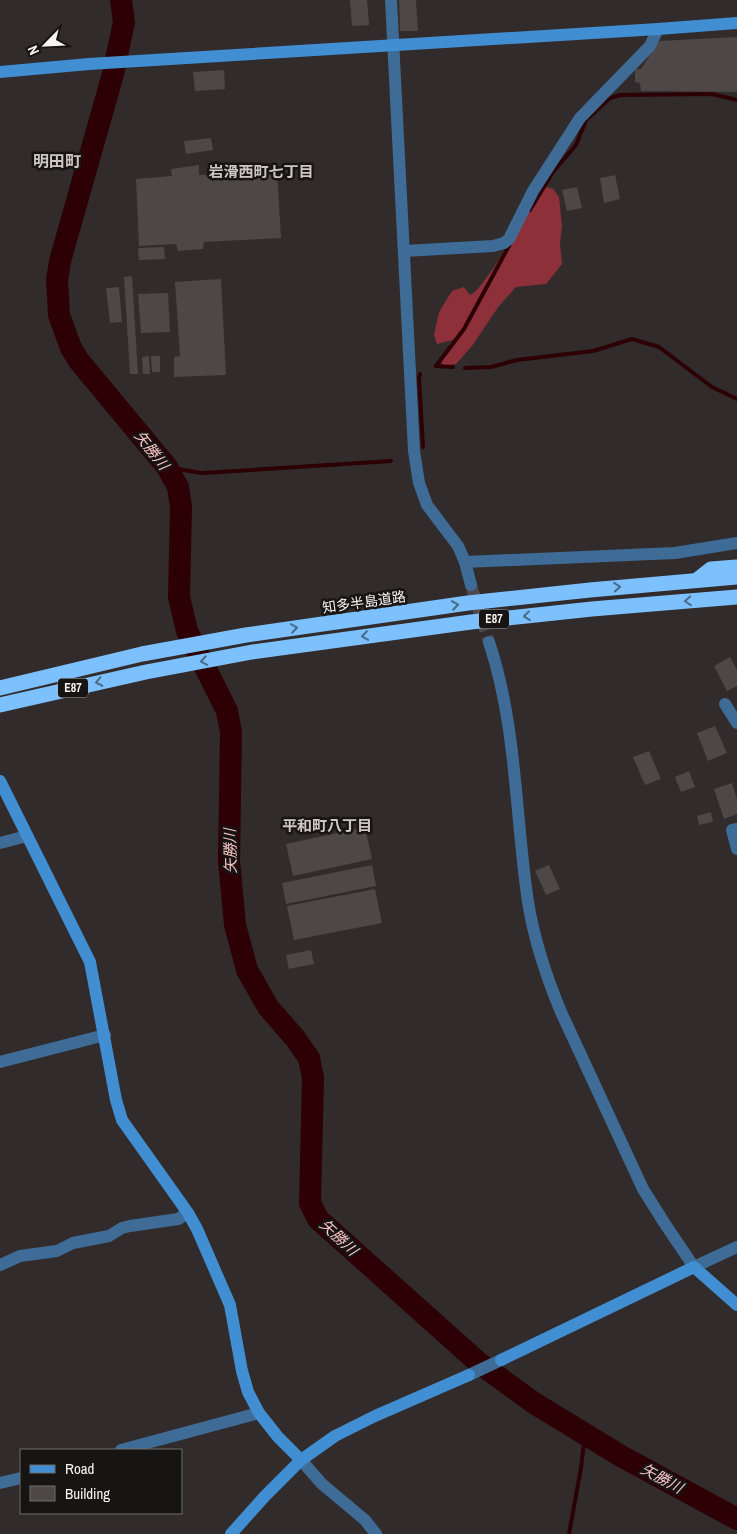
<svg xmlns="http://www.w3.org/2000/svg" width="737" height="1534" viewBox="0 0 737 1534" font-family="'Archivo Narrow','Noto Sans JP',sans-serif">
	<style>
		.forest { fill: #8e3039 }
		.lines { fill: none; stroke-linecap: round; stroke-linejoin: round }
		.stream { stroke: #2d0006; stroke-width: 4 }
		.river { stroke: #2d0006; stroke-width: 22 }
		.building { fill: #4e4747 }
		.street-tunnel { stroke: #4f4949; stroke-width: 12; stroke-dasharray: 12 6; stroke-linecap: butt }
		.street { stroke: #3e6c96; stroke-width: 12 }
		.secondary { stroke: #418ed2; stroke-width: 12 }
		.highway { stroke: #7dc0fe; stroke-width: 15 }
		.oneway { stroke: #4a6a89 }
		.labels { text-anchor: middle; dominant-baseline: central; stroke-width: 5; stroke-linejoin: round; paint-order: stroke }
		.shield { fill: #171414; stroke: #b4b0af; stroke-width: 1 }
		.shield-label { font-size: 12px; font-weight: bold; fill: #f7f3f2 }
		.street-label { font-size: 14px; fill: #f7f3f2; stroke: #171414 }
		.neighbourhood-label { font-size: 15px; font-weight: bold; fill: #cec6c6; stroke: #171414 }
		.water-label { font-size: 15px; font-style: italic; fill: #fbc4c4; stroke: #171414 }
		.quarter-label { font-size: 16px; font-weight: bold; fill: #cec6c6; stroke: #171414 }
	</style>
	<rect width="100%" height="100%" fill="#312b2b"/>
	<path class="forest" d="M543 186 553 189 559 197 562 226 560 243 562 264 546 284 516 287 499 306 472 346 456 364 443 366 441 361 457 339 437 344 434 335 439 312 452 291 464 287 470 295C488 286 526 212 538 191Z"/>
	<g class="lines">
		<g class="stream">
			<path d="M530 210 553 172 576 145 586 120 610 98 620 95 712 94 737 100"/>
			<path d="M436 366 464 329 510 244"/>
			<path d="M436 366 453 367"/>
			<path d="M465 368 491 367 517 360 593 351 632 339 659 347 712 387 737 399"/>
			<path d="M420 374 419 378 423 447"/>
			<path d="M167 467 201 473 220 472 391 461"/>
			<path d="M569 1534 581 1468 585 1434"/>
		</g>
		<path class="river" d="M121 0 124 22 113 74 60 261 57 280 59 315 71 348 79 361 167 467 178 487 181 507 179 597 187 631 227 711 231 732 229 861 235 925 247 970 268 1007 295 1038 309 1058 313 1078 310 1203 318 1219 479 1363 534 1403 621 1456 737 1519"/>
	</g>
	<g class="building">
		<path d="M350 0H367L369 25 352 26Z"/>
		<path d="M399 0H416L418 31H400Z"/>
		<path d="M737 37V92L641 91 640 83 635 82V69H641L659 41Z"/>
		<path d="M224 70 225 89 195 91 193 72Z"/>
		<path d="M211 138 213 150 186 154 184 141Z"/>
		<path d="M199 165V175L277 171 281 238 204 242 203 249 178 251 176 244 139 246 136 179 172 176 171 169Z"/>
		<path d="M615 175 620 199 604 203 600 178Z"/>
		<path d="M577 187 582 208 567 211 562 190Z"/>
		<path d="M164 247 165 259 139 260 138 248Z"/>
		<path d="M132 276 138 374H130L124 277Z"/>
		<path d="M221 279 226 375 174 377V357L180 356 175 282Z"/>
		<path d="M119 287 122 322 110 323 106 288Z"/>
		<path d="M168 293 170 332 141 333 138 294Z"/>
		<path d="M149 356 150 374H143L142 357Z"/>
		<path d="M151 356H160V372H152Z"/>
		<path d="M730 657 737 670V686L727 691 714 666Z"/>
		<path d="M715 726 727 753 708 761 697 733Z"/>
		<path d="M649 751 661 779 645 785 633 757Z"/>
		<path d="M689 771 695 787 681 792 675 777Z"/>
		<path d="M732 783 737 799V814L724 819 714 789Z"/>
		<path d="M711 812 713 822 699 825 697 816Z"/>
		<path d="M365 827 372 859 293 876 286 844Z"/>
		<path d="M372 865 376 886 286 904 282 883Z"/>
		<path d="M549 865 560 889 546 895 535 871Z"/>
		<path d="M375 889 382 923 294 940 287 906Z"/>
		<path d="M311 950 314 964 289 969 286 955Z"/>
	</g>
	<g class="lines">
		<path class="street-tunnel" d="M471 585 489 642"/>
		<g class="street">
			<path d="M391 0 414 451 419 483 427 505 458 546 465 562 471 585"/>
			<path d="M404 251 493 246 504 243 509 239 533 191 580 118 650 46 658 29"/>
			<path d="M465 562 675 553 737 543"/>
			<path d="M489 642C517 726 515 815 528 902 534 939 546 976 561 1012L643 1189 665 1224 694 1267 737 1247"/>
			<path d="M725 704 737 723"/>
			<path d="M737 829 732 830 737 849"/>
			<path d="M0 843 27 836"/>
			<path d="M0 1062 105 1035"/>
			<path d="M0 1265 20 1256 57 1251 73 1243 109 1236 122 1228 130 1226 178 1219 188 1213"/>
			<path d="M469 1375 501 1360"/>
			<path d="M121 1450 259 1413"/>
			<path d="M301 1460 322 1484 365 1520 376 1534"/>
			<path d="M0 1483 21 1478"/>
		</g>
		<g class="secondary">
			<path d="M0 72 89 64 658 29 737 23"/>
			<path d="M0 781 90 962 116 1100 122 1120 188 1213 197 1229 230 1305 242 1371 248 1392 259 1413 278 1437 301 1460"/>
			<path d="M501 1360 694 1267 737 1305"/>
			<path d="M231 1534 265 1496 301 1460 335 1436 375 1416 469 1375"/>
		</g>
		<g class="highway">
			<path d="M697 580 711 569 737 567"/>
			<path d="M0 688 142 654 246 635 468 603 590 590 737 577"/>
			<path d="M0 705 146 672 252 652 471 622 592 609 737 597"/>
		</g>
	</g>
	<defs><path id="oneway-chevron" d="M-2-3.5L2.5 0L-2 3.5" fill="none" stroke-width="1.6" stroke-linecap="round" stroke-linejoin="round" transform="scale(1.25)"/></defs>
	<g class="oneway">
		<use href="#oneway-chevron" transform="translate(617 587) rotate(-5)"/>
		<use href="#oneway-chevron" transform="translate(688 601) rotate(175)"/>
		<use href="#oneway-chevron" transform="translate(455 605) rotate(-8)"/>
		<use href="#oneway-chevron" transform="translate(527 616) rotate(174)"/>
		<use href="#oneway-chevron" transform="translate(294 628) rotate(-8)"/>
		<use href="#oneway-chevron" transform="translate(365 636) rotate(172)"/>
		<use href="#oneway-chevron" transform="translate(204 661) rotate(170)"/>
		<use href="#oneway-chevron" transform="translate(99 682) rotate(168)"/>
	</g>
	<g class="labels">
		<g class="shield">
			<rect x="479" y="609.5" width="30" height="19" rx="4"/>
			<rect x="58" y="678.5" width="30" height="19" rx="4"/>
		</g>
		<g class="shield-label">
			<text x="494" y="619">E87</text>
			<text x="73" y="688">E87</text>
		</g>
		<g class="street-label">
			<text transform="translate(364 602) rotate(-8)">知多半島道路</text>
		</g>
		<g class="neighbourhood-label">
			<text x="261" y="171">岩滑西町七丁目</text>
			<text x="327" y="825">平和町八丁目</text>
		</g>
		<g class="water-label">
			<text transform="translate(152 450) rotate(52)">矢勝川</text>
			<text transform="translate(230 851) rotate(-91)">矢勝川</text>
			<text transform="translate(339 1237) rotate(43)">矢勝川</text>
			<text transform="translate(662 1478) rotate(28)">矢勝川</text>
		</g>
		<g class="quarter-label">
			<text x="57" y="161">明田町</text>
		</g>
	</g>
	<rect x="20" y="1449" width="162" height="65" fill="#171414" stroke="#716d6d"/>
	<rect x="30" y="1465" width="25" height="8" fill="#418ed2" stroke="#716d6d"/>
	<text x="65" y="1474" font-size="15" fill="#f7f3f2">Road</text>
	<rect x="30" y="1486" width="25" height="15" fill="#4e4747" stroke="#716d6d"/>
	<text x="65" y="1499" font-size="15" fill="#f7f3f2">Building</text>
	<g transform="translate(45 45) rotate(246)" stroke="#171414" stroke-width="4" paint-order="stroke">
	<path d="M0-4L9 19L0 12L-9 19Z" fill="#f7f3f2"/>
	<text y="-8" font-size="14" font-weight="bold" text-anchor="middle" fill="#f7f3f2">N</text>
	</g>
</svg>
